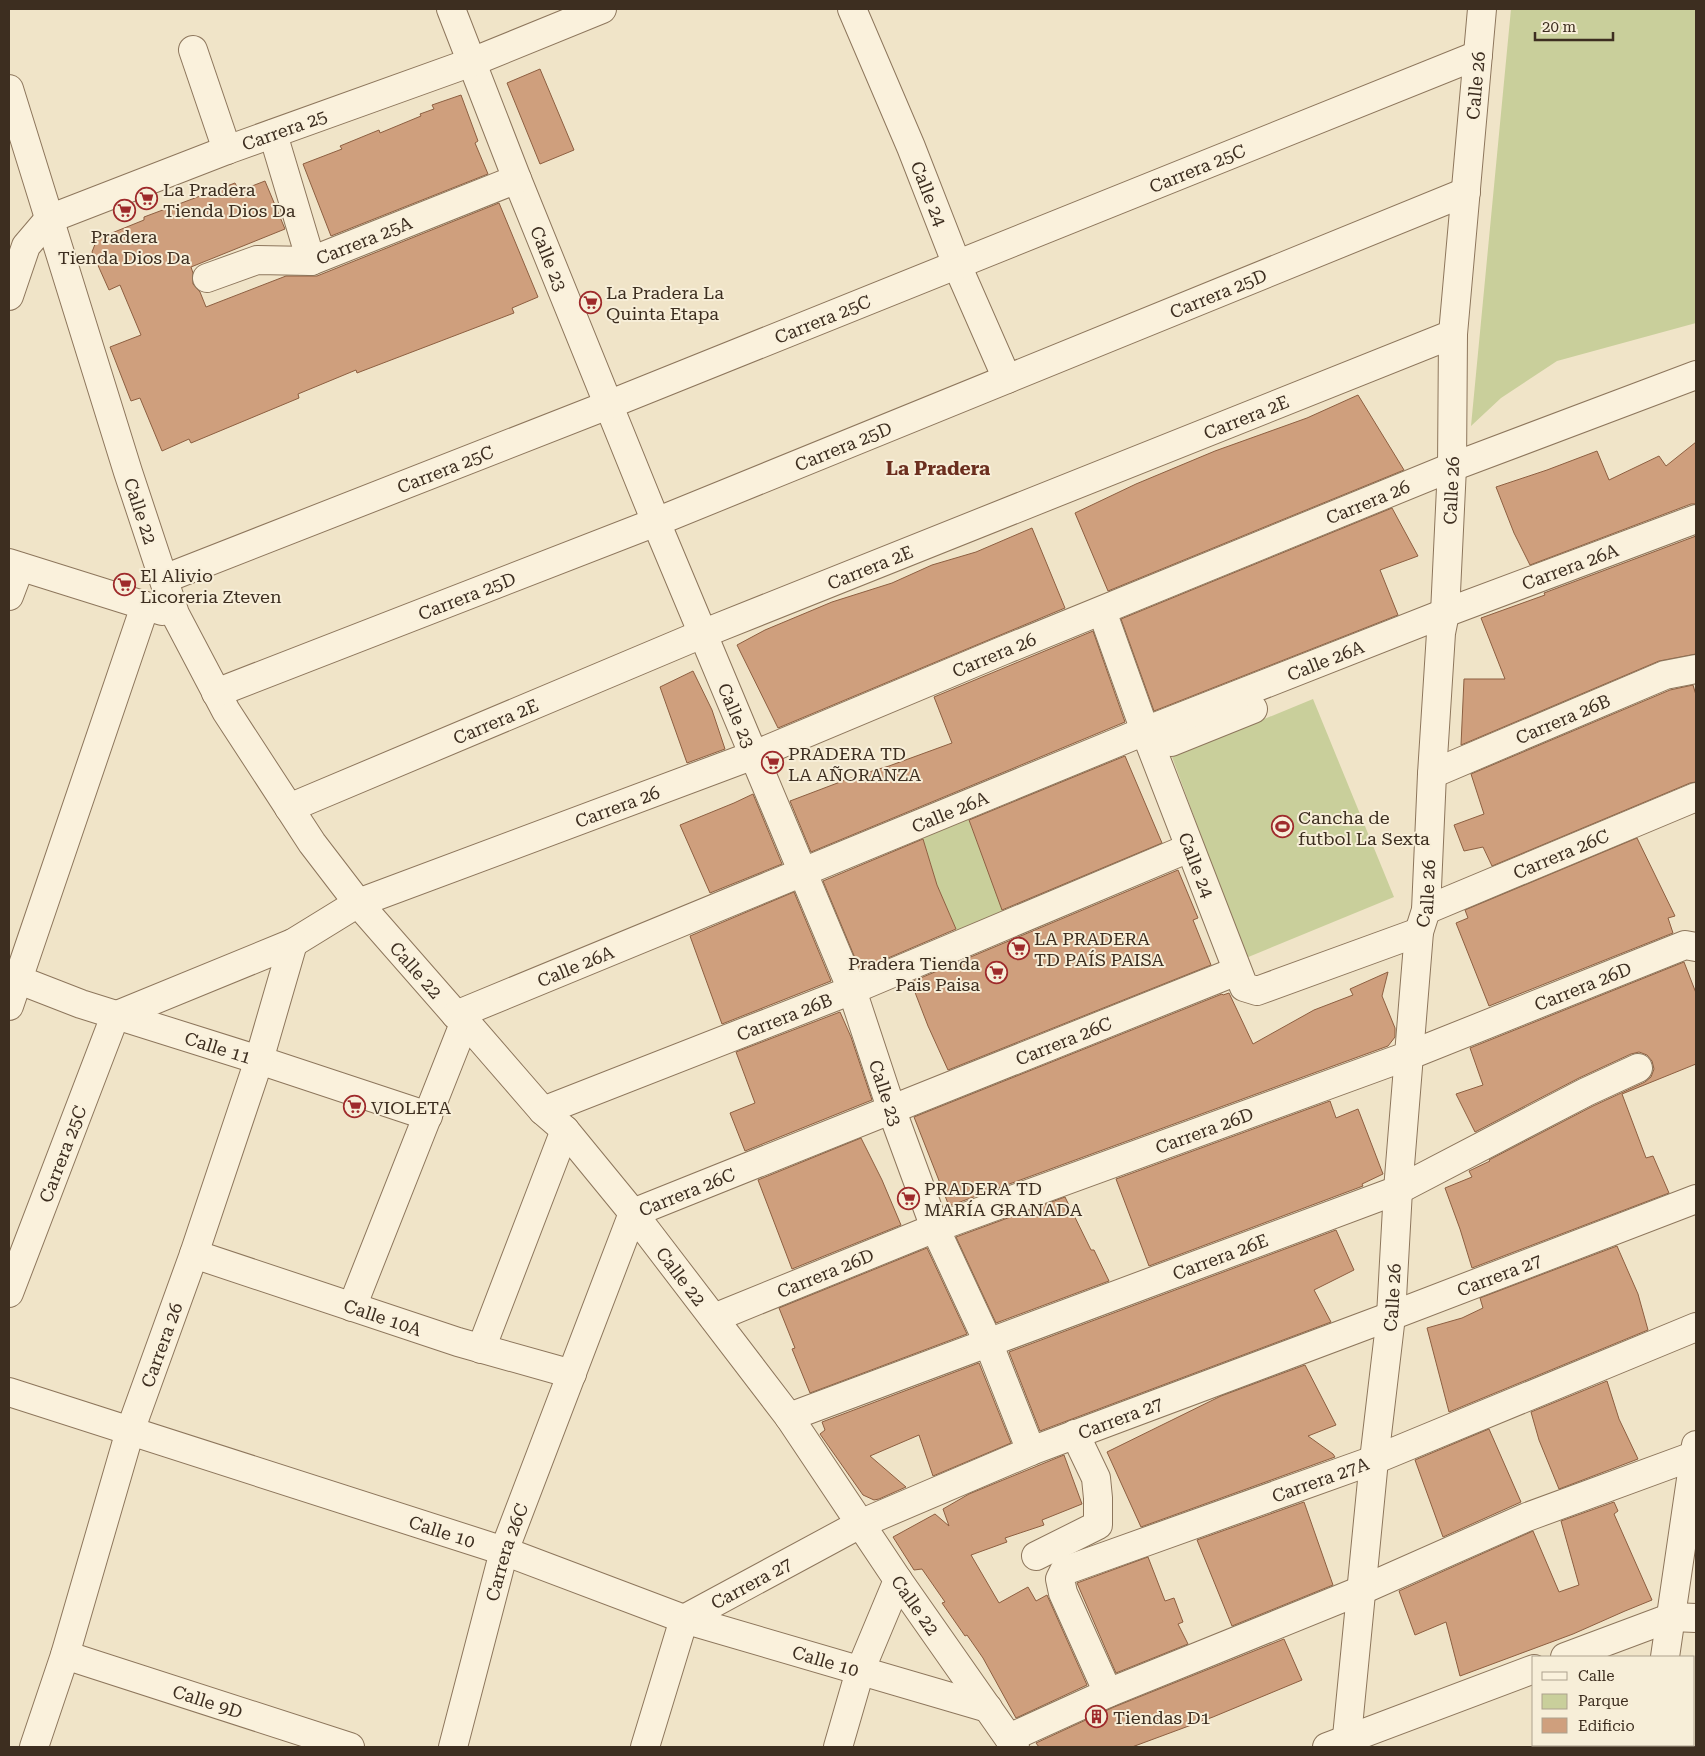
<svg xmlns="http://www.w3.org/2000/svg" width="1705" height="1756" viewBox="0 0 1705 1756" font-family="'Roboto Serif',serif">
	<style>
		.green { fill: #c9cf9b }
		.building { fill: #cf9f7d; stroke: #8d5f41 }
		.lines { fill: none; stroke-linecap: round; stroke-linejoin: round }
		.minor-casing { stroke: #8d765c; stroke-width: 30 }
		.minor { stroke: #faf1dc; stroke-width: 28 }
		.labels { text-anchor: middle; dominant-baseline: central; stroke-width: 4; stroke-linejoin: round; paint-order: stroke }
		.street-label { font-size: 18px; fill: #3d2e20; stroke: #f7eed8 }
		.poi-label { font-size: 18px; fill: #3d2e20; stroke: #f7eed8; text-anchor: start }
		.neighbourhood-label { font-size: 19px; font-weight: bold; fill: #6b2e1e; stroke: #f7eed8 }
	</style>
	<rect width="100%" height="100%" fill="#f0e4c8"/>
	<g class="green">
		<path d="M1511 9H1696V323L1557 361 1501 398 1471 426Z"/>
		<path d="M1313 699 1394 897 1246 958 1172 757Z"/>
		<path d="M965 810 1003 912 957 931 937 885 919 825Z"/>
	</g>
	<g class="building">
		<path d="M540 69 574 150 540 164 507 83Z"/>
		<path d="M461 95 478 141 475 143 488 174 331 236 303 164 342 149 340 146 379 130 380 133 421 116 420 114 434 109 432 105Z"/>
		<path d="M265 181 285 229 191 267 193 273V284L200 292 206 307 286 276H317L499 203 538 297 512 308 514 313 357 373 356 370 298 394 299 398 191 443 189 439 162 451 140 398 131 401 110 347 141 335 120 285 109 290 92 252 97 239 144 220V217L235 183 239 191Z"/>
		<path d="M1358 395 1404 470 1108 591 1075 513 1136 484 1215 451 1307 418Z"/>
		<path d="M1696 442V504H1691L1530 565 1514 533 1496 487 1547 470 1597 451 1609 480 1659 456 1666 466Z"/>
		<path d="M1392 508 1418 556 1380 570 1398 615 1154 711 1121 619Z"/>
		<path d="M1032 528 1065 608 778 728 737 645 765 630 832 602 892 583 932 565 976 552Z"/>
		<path d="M1696 536V654L1659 661 1461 745 1464 679H1505L1481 618 1545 595 1544 593Z"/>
		<path d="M1093 631 1125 722 811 852 790 801 856 776 889 766 952 743 934 697Z"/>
		<path d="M693 671 712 710 725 749 687 763 660 687Z"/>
		<path d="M1693 685 1696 695V782L1690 783 1492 866 1483 847 1464 851 1454 825 1484 814 1471 774 1670 690Z"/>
		<path d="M1125 756 1162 843 1002 910 969 820Z"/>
		<path d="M753 794 782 864 710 893 680 825 734 803Z"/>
		<path d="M1637 838 1675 916 1668 918 1673 933 1489 1006 1456 923 1468 918 1465 910Z"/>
		<path d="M923 839 937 885 956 929 860 970 823 881Z"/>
		<path d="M1178 870 1198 918 1193 920 1211 965 948 1070 928 1026 911 982Z"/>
		<path d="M794 892 831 981 722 1024 690 936Z"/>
		<path d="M1684 962 1696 993V1064L1622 1094 1646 1158 1653 1156 1669 1193 1472 1268 1460 1229 1445 1188 1472 1177 1469 1171 1490 1161 1489 1160 1593 1106 1645 1082 1651 1077 1654 1069 1652 1061 1647 1055 1639 1052 1631 1054 1579 1078 1475 1132 1456 1094 1483 1085 1470 1048Z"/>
		<path d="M1388 972 1382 996 1395 1028V1037L1388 1046 949 1206 914 1117 1222 994 1223 995 1229 993 1253 1044 1314 1010 1353 995 1350 989Z"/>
		<path d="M840 1012 851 1037 872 1100 745 1151 730 1113 755 1103 736 1052Z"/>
		<path d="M1330 1101 1336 1118 1358 1109 1383 1174 1362 1184 1363 1186 1149 1266 1116 1179Z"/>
		<path d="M861 1138 882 1180 901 1225 792 1269 758 1180Z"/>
		<path d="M1065 1197 1091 1250H1094L1109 1281 996 1323 956 1237Z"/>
		<path d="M1336 1230 1354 1270 1314 1290 1331 1322 1040 1431 1009 1352Z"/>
		<path d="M1617 1246 1638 1294 1648 1330 1449 1412 1427 1328 1462 1318 1483 1308 1480 1298Z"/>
		<path d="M927 1248 967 1334 810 1393 792 1349 795 1348 779 1308Z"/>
		<path d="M979 1363 1011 1443 933 1476 919 1435 870 1456 906 1487 879 1499 874 1500 863 1495 820 1434 825 1430 822 1422Z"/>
		<path d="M1305 1365 1336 1425 1308 1436 1333 1454 1335 1457 1141 1527 1107 1452 1221 1396Z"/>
		<path d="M1607 1381 1619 1419 1638 1459 1559 1489 1539 1440 1531 1412Z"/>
		<path d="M1489 1429 1521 1502 1443 1537 1415 1460Z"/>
		<path d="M1064 1455 1082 1504 1042 1520 1044 1525 1005 1538 1007 1542 971 1555 999 1603 1028 1587 1036 1601 1047 1595 1087 1685 1016 1718 983 1658 967 1635 965 1636 942 1603 945 1602 922 1569 914 1570 893 1537 935 1514 949 1526 943 1509 969 1494Z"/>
		<path d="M1304 1502 1333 1585 1232 1626 1197 1540Z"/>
		<path d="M1614 1502 1618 1511 1614 1514 1652 1600 1625 1611 1573 1634 1460 1676 1446 1622 1415 1635 1399 1591 1533 1531 1559 1592 1579 1585 1561 1521Z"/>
		<path d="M1148 1557 1165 1601 1174 1598 1183 1622 1178 1624 1188 1644 1116 1673 1077 1583Z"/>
		<path d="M1284 1639 1302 1680 1213 1717 1132 1747H1039L1036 1743 1114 1707Z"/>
	</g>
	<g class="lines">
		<defs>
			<g id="minor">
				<path id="s1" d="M451 9 517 179 656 522 852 990 892 1111 935 1228 988 1342 1031 1451"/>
				<path id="s2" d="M852 9 911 147 957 265 1007 379"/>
				<path d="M193 50 227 150"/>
				<path id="s3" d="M9 89 128 472 175 614 226 711 312 843 358 903 456 1015 465 1021 543 1111 565 1130 633 1213 789 1417 898 1580 1015 1747"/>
				<path d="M273 134 311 261"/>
				<path id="s4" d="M207 278 257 260 311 261 517 179"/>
				<path id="s5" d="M9 296 26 246 49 219 227 150 472 62 602 9"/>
				<path d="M9 563 162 611"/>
				<path id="s6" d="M164 579 608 405 1478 55"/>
				<path d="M9 596 20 567"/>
				<path id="s7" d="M1102 611 1145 731 1244 987 1257 991 1419 932"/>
				<path id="s8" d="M216 693 656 522 1466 192"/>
				<path d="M1171 742 1253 709"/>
				<path id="s9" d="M1432 774 1665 675 1696 669"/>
				<path id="s10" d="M289 808 702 634 1453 334"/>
				<path id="s11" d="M1426 910 1696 797"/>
				<path id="s12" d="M9 976 81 1004 259 1060 428 1116"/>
				<path d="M9 1006 145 606"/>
				<path id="s13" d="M456 1015 1145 731 1445 613 1696 519"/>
				<path id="s14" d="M543 1111 852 990 1189 848"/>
				<path id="s15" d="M194 1254 458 1342 572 1374"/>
				<path id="s16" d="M9 1293 115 1016 293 943 358 903 754 755 1002 651 1452 467 1696 375"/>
				<path d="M352 1307 465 1021"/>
				<path id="s17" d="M714 1318 935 1228 1410 1055 1685 945 1696 947"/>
				<path d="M481 1349 565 1130"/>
				<path id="s18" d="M9 1392 504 1551 684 1619 988 1708"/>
				<path id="s19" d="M789 1417 1398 1190 1586 1092 1638 1068"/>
				<path d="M1036 1556 1098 1525V1498L1096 1478 1075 1434"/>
				<path id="s20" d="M65 1655 350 1747"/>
				<path d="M1565 1657 1672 1617 1696 1618"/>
				<path d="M1665 1657 1696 1445"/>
				<path id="s21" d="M1108 1693 1063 1593 1060 1579 1064 1571 1374 1460 1696 1327"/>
				<path d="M1009 1738 1108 1693 1362 1590 1527 1517 1696 1455"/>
				<path id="s22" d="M34 1747 65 1655 130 1431 194 1254 259 1060 293 943"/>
				<path id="s23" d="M453 1747 504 1551 633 1213 1237 971"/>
				<path id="s24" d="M645 1747 684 1619 860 1524 1031 1451 1391 1316 1696 1199"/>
				<path d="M838 1747 860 1671 898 1580"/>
				<path d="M1327 1747 1534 1669"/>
				<path id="s25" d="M1346 1747 1374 1460 1391 1316 1398 1190 1419 932 1426 910 1432 774 1441 633 1445 613 1452 467 1453 334 1482 9"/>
				<path d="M1650 1747 1651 1745"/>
			</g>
		</defs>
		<use href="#minor" class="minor-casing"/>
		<use href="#minor" class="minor"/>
	</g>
	<defs>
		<symbol id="supermarket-ring" viewBox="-11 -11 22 22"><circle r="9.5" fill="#f7eed8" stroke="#9e2a2b" stroke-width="1.5"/><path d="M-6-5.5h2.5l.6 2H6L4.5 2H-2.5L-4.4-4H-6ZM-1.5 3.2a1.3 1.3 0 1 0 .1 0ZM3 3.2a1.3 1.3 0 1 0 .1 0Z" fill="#9e2a2b"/></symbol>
		<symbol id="stadium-ring" viewBox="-11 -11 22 22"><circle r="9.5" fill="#f7eed8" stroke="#9e2a2b" stroke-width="1.5"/><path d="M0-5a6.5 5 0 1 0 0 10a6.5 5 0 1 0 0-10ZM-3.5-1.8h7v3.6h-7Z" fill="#9e2a2b"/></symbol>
		<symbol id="building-ring" viewBox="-11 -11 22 22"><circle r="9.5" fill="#f7eed8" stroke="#9e2a2b" stroke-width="1.5"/><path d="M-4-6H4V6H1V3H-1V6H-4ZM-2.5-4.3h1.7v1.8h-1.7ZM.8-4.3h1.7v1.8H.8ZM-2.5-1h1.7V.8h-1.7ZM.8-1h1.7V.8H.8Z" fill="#9e2a2b"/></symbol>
	</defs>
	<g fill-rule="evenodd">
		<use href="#supermarket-ring" x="134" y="186" width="25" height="25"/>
		<use href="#supermarket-ring" x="112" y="198" width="25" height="25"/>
		<use href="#supermarket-ring" x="578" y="290" width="25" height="25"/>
		<use href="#supermarket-ring" x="112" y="572" width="25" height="25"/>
		<use href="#supermarket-ring" x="760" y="750" width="25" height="25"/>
		<use href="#stadium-ring" x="1270" y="814" width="25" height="25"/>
		<use href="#supermarket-ring" x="1006" y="936" width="25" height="25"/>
		<use href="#supermarket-ring" x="984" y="960" width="25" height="25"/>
		<use href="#supermarket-ring" x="342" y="1094" width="25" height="25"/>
		<use href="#supermarket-ring" x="896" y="1186" width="25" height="25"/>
		<use href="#building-ring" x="1084" y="1704" width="25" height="25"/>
	</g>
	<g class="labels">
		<g class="street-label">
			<text stroke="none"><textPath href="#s25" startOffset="1668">Calle 26</textPath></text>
			<text stroke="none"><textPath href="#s5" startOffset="340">Carrera 25</textPath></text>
			<text stroke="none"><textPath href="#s6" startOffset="1112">Carrera 25C</textPath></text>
			<text stroke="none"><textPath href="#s2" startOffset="200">Calle 24</textPath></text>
			<text stroke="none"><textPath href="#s4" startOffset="164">Carrera 25A</textPath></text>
			<text stroke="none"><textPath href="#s1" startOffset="268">Calle 23</textPath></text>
			<text stroke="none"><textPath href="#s8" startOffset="1079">Carrera 25D</textPath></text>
			<text stroke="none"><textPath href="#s6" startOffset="708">Carrera 25C</textPath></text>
			<text stroke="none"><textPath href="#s10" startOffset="1034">Carrera 2E</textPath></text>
			<text stroke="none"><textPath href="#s8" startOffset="674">Carrera 25D</textPath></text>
			<text stroke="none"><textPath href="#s6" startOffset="302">Carrera 25C</textPath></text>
			<text stroke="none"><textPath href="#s25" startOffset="1262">Calle 26</textPath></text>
			<text stroke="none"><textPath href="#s16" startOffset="1652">Carrera 26</textPath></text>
			<text stroke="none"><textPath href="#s3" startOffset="442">Calle 22</textPath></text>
			<text stroke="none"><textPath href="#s13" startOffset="1201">Carrera 26A</textPath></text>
			<text stroke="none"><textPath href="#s10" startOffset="629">Carrera 2E</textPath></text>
			<text stroke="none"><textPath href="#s8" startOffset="269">Carrera 25D</textPath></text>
			<text stroke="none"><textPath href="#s16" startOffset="1248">Carrera 26</textPath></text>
			<text stroke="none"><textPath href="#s13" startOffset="939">Calle 26A</textPath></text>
			<text stroke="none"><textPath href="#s1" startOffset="762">Calle 23</textPath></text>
			<text stroke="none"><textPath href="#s9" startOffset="142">Carrera 26B</textPath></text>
			<text stroke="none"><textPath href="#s10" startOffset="224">Carrera 2E</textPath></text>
			<text stroke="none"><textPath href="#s16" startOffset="842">Carrera 26</textPath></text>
			<text stroke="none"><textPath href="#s13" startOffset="534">Calle 26A</textPath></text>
			<text stroke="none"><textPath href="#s11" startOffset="146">Carrera 26C</textPath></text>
			<text stroke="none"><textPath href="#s7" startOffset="271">Calle 24</textPath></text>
			<text stroke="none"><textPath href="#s25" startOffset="858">Calle 26</textPath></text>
			<text stroke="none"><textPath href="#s13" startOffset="129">Calle 26A</textPath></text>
			<text stroke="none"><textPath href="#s3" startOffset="982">Calle 22</textPath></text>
			<text stroke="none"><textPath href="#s17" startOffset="930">Carrera 26D</textPath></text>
			<text stroke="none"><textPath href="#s14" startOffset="259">Carrera 26B</textPath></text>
			<text stroke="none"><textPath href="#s23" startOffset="1028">Carrera 26C</textPath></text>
			<text stroke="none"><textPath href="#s12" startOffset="221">Calle 11</textPath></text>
			<text stroke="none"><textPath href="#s1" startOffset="1168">Calle 23</textPath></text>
			<text stroke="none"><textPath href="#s17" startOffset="525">Carrera 26D</textPath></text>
			<text stroke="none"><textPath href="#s16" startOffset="149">Carrera 25C</textPath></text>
			<text stroke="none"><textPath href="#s23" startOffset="622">Carrera 26C</textPath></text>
			<text stroke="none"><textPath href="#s19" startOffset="460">Carrera 26E</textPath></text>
			<text stroke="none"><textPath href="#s17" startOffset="120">Carrera 26D</textPath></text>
			<text stroke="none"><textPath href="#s24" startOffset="1020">Carrera 27</textPath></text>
			<text stroke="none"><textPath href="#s3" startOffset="1388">Calle 22</textPath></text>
			<text stroke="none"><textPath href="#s25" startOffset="452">Calle 26</textPath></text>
			<text stroke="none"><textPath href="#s15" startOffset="199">Calle 10A</textPath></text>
			<text stroke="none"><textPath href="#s22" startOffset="422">Carrera 26</textPath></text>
			<text stroke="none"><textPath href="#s24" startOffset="615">Carrera 27</textPath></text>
			<text stroke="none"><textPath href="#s21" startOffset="405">Carrera 27A</textPath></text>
			<text stroke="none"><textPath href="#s18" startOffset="455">Calle 10</textPath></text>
			<text stroke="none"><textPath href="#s23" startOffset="202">Carrera 26C</textPath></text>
			<text stroke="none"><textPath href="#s24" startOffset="210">Carrera 27</textPath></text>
			<text stroke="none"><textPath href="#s3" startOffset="1792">Calle 22</textPath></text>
			<text stroke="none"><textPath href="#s18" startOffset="860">Calle 10</textPath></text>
			<text stroke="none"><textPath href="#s20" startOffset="150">Calle 9D</textPath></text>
		</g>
		<g class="poi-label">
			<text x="163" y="189">La Pradera<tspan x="163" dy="21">Tienda Dios Da</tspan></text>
			<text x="124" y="236" text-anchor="middle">Pradera<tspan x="124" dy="21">Tienda Dios Da</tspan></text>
			<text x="606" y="292">La Pradera La<tspan x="606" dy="21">Quinta Etapa</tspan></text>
			<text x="140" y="575">El Alivio<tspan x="140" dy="21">Licoreria Zteven</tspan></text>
			<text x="788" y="753">PRADERA TD<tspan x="788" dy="21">LA AÑORANZA</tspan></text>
			<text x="1298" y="817">Cancha de<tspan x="1298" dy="21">futbol La Sexta</tspan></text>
			<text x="1034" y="938">LA PRADERA<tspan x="1034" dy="21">TD PAÍS PAISA</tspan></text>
			<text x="980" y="963" text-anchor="end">Pradera Tienda<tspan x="980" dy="21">Pais Paisa</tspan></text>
			<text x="371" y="1107">VIOLETA</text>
			<text x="924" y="1188">PRADERA TD<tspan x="924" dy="21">MARÍA GRANADA</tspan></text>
			<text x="1113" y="1717">Tiendas D1</text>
		</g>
		<g class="neighbourhood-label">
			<text x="938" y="468">La Pradera</text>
		</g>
	</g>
	<rect width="1705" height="1756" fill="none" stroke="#3d2e20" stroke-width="20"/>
	<rect x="1532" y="1656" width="162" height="90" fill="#f7eed8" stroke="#ada18e"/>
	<rect x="1542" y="1672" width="25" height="8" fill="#faf1dc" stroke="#ada18e"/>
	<text x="1578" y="1681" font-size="15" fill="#3d2e20">Calle</text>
	<rect x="1542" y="1694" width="25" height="15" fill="#c9cf9b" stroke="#ada18e"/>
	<text x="1578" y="1706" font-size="15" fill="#3d2e20">Parque</text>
	<rect x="1542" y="1718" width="25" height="15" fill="#cf9f7d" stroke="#ada18e"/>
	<text x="1578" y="1731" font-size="15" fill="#3d2e20">Edificio</text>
	<path d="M1535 32v8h78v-8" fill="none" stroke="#3d2e20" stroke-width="2.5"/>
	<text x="1542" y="32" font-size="15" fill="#3d2e20" stroke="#f7eed8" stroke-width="4" paint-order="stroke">20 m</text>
</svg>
